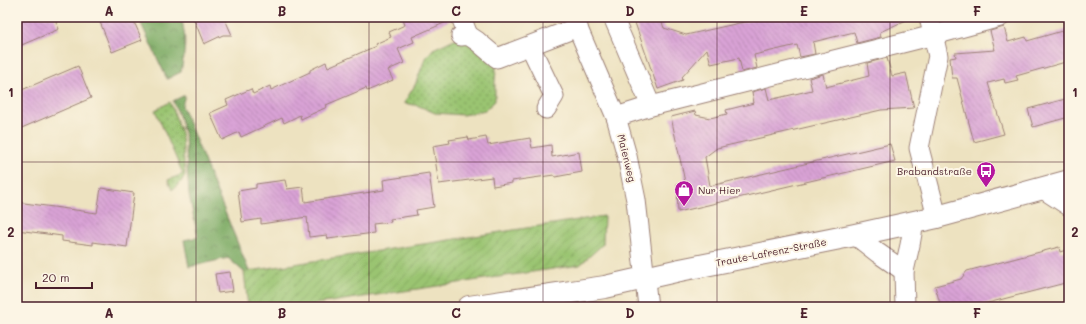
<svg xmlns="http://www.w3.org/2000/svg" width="1086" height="324" viewBox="0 0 1086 324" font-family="Mali,sans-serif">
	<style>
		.grass { fill: url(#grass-dots); stroke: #72724e }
		.forest { fill: url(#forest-crowns); stroke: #626447 }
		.garden { fill: url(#garden-furrows); stroke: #72724e }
		.building { fill: url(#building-back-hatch) }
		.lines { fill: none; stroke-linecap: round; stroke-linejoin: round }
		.minor-casing { stroke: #9c8076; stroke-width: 21 }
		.major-casing { stroke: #9c8076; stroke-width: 24 }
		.minor { stroke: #fff; stroke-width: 19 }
		.major { stroke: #fff; stroke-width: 22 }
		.grid { fill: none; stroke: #4a1f2b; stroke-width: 1; stroke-opacity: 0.55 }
		.labels { text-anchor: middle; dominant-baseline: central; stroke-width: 4; stroke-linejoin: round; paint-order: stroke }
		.street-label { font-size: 10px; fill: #4a1f2b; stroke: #fcf5e5 }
		.poi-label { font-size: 10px; fill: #4a1f2b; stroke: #fcf5e5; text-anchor: end }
		.neatline { fill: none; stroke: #4a1f2b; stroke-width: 1.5 }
		.grid-label { font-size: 13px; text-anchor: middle; font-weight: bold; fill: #4a1f2b }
	</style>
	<defs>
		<pattern id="grass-dots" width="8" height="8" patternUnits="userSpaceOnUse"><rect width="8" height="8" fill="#9ac471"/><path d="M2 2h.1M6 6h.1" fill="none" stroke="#809f5d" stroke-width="1.8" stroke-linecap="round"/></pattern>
		<pattern id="forest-crowns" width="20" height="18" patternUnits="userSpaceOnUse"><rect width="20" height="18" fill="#7baa63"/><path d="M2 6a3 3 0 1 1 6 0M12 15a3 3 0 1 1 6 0" fill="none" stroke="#678a52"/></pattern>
		<pattern id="garden-furrows" width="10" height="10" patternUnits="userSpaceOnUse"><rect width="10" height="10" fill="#9ac471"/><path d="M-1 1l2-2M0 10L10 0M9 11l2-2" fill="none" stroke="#809f5d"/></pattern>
		<pattern id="building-back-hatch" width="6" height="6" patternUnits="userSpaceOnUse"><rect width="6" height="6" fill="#d9a3d6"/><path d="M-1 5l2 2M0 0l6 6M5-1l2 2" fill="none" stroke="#b284ae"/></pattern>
	</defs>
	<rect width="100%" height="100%" fill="#fcf5e5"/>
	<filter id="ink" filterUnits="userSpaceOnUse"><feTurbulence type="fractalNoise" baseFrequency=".025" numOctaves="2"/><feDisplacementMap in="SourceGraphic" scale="8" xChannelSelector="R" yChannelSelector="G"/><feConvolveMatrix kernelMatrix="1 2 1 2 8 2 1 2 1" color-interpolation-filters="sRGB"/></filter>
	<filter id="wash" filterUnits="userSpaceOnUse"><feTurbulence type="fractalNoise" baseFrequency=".012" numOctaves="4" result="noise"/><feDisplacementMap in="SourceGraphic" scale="16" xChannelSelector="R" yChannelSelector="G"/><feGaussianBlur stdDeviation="0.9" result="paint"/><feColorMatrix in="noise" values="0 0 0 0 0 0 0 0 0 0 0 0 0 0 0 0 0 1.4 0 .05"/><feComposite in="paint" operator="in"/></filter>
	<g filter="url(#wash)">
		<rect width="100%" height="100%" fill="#ede2c0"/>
		<g class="grass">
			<path d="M461 36 497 58 495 82V101L485 110 463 115 435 113 419 106 404 103 415 85 425 59 433 49Z"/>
			<path d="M170 102 177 120 182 137 185 175 181 182 172 190 168 180 183 174 155 110Z"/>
		</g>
		<g class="forest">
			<path d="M138 17H181C187 39 185 50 181 72L167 79Z"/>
			<path d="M185 95 182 106 249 271 244 272 228 258 189 267 184 240 198 237 189 195 185 137 180 118 173 101Z"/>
		</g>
		<path class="garden" d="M604 216 603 244 580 265 296 307H248L244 272 249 271Z"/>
		<g id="blocks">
			<g class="building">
				<path d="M17 17H54L59 29 17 47Z"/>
				<path d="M98 17H132L142 40 112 52Z"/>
				<path d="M193 17H224L232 35H223L204 44Z"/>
				<path d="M402 17H450L451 20 412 37 414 42 398 49 404 63 388 70 393 80 367 91 366 88 326 105 327 107 301 119 300 115 284 123 282 118 241 137 239 132 222 140 210 113 228 105 226 100 251 89 253 94 270 86 271 90 310 72V70L326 62 328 67 376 46 375 44 391 37 389 32 405 25Z"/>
				<path d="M633 17H660L664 28 686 35 766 17H913L880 32 881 37 857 43 854 32 813 42 815 54 800 57 797 45 754 55 757 68 742 72 739 58 711 64 707 49 682 77 683 80 658 89Z"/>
				<path d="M1004 27 1008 42 1026 37 1027 41 1069 29V61L1016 76 1018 80 1005 83 1004 79 988 83 1004 134 974 142 957 78H952L950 58 956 57 955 53 995 50 990 31Z"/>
				<path d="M887 58 892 76 906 73 914 108 881 110 717 148 705 157 710 186 890 144 895 161 678 212 677 184 685 182 671 117 695 111 696 115 710 118 727 114 726 110 754 103 752 92 766 88 769 100 812 90 809 78 823 74 826 87 869 76 867 63Z"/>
				<path d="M78 66 91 98 17 130V92Z"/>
				<path d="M1069 98V117L1033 127 1028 109Z"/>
				<path d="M468 137 469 140 486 137 488 145 530 138 532 148 551 145 552 157 579 152 582 172 555 177 554 175 512 181V183L493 186 492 177 439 184 433 146 450 143 449 140Z"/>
				<path d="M429 173 434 207 416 210 417 215 390 219 391 222 373 224 374 233 328 239 327 235 309 237 307 217 261 224V219L242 222 238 191 256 188V184L285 180 287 189 303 187 305 202 384 190 383 180Z"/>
				<path d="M101 188 134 193 127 247 93 242V245L62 241V236L17 230V202L97 213Z"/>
				<path d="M1059 247 1060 252 1069 249V282L980 305 981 307H941L935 286 961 279 967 271Z"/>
				<path d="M230 272 233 291 218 293 215 274Z"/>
			</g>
		</g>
	</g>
	<g filter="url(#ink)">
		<use href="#blocks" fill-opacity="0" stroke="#9c8076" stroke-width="1"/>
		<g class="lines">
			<defs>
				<g id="minor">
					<path d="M461 17 468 35"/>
					<path d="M573 17 616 117 627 156 636 200 648 307"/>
					<path d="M613 17 651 106 616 117"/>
					<path d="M929 17 938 56 919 148 937 217"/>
					<path d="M461 36 468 35 477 41 497 58 578 27"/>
					<path d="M530 46 554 96 546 109"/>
					<path d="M651 106 934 35 1000 17"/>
					<path d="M1043 189 1069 206"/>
					<path d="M855 235 878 253 904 271"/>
					<path d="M905 307 904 271 910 245 914 222"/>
				</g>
				<path id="major" d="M469 307 605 287 680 270 855 235 937 217 1069 181"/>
			</defs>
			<use href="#minor" class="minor-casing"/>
			<use href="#major" class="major-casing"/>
			<use href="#minor" class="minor"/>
			<use href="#major" class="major"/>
		</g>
	</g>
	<path class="grid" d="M196 17V307M369 17V307M543 17V307M717 17V307M890 17V307M17 162H1069"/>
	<defs>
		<symbol id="bus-pin" viewBox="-11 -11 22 30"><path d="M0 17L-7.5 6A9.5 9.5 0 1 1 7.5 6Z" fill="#b5179e" stroke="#fcf5e5"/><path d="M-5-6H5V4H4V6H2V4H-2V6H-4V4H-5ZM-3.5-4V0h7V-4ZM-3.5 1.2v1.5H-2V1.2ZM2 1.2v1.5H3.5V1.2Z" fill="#fff"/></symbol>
		<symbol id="shop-pin" viewBox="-11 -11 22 30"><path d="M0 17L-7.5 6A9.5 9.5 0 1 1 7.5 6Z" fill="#b5179e" stroke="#fcf5e5"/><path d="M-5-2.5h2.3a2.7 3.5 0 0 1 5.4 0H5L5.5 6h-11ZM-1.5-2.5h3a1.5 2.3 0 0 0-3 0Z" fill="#fff"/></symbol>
	</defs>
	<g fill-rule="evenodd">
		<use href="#bus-pin" x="975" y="160" width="22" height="30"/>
		<use href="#shop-pin" x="673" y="179" width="22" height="30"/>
	</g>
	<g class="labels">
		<g class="street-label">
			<text transform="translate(627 158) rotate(76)">Maienweg</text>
			<text transform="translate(771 252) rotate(-11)">Traute-Lafrenz-Straße</text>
		</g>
		<g class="poi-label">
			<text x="972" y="171">Brabandstraße</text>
			<text x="698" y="190" text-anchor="start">Nur Hier</text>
		</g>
	</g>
	<rect width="1086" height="324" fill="none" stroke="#fcf5e5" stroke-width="44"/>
	<path d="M36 282v6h56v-6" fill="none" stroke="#4a1f2b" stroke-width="2"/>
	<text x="42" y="282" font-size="12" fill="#4a1f2b" stroke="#fcf5e5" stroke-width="3" paint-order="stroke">20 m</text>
	<rect x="22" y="22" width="1042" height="280" class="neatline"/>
	<g class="grid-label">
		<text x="109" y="16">A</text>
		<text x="282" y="16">B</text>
		<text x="456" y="16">C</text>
		<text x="630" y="16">D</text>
		<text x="804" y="16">E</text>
		<text x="977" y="16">F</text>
		<text x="11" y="97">1</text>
		<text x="1075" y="97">1</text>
		<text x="11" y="237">2</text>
		<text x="1075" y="237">2</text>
		<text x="109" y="318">A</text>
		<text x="282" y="318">B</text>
		<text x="456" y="318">C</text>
		<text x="630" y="318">D</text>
		<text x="804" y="318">E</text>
		<text x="977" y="318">F</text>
	</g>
</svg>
